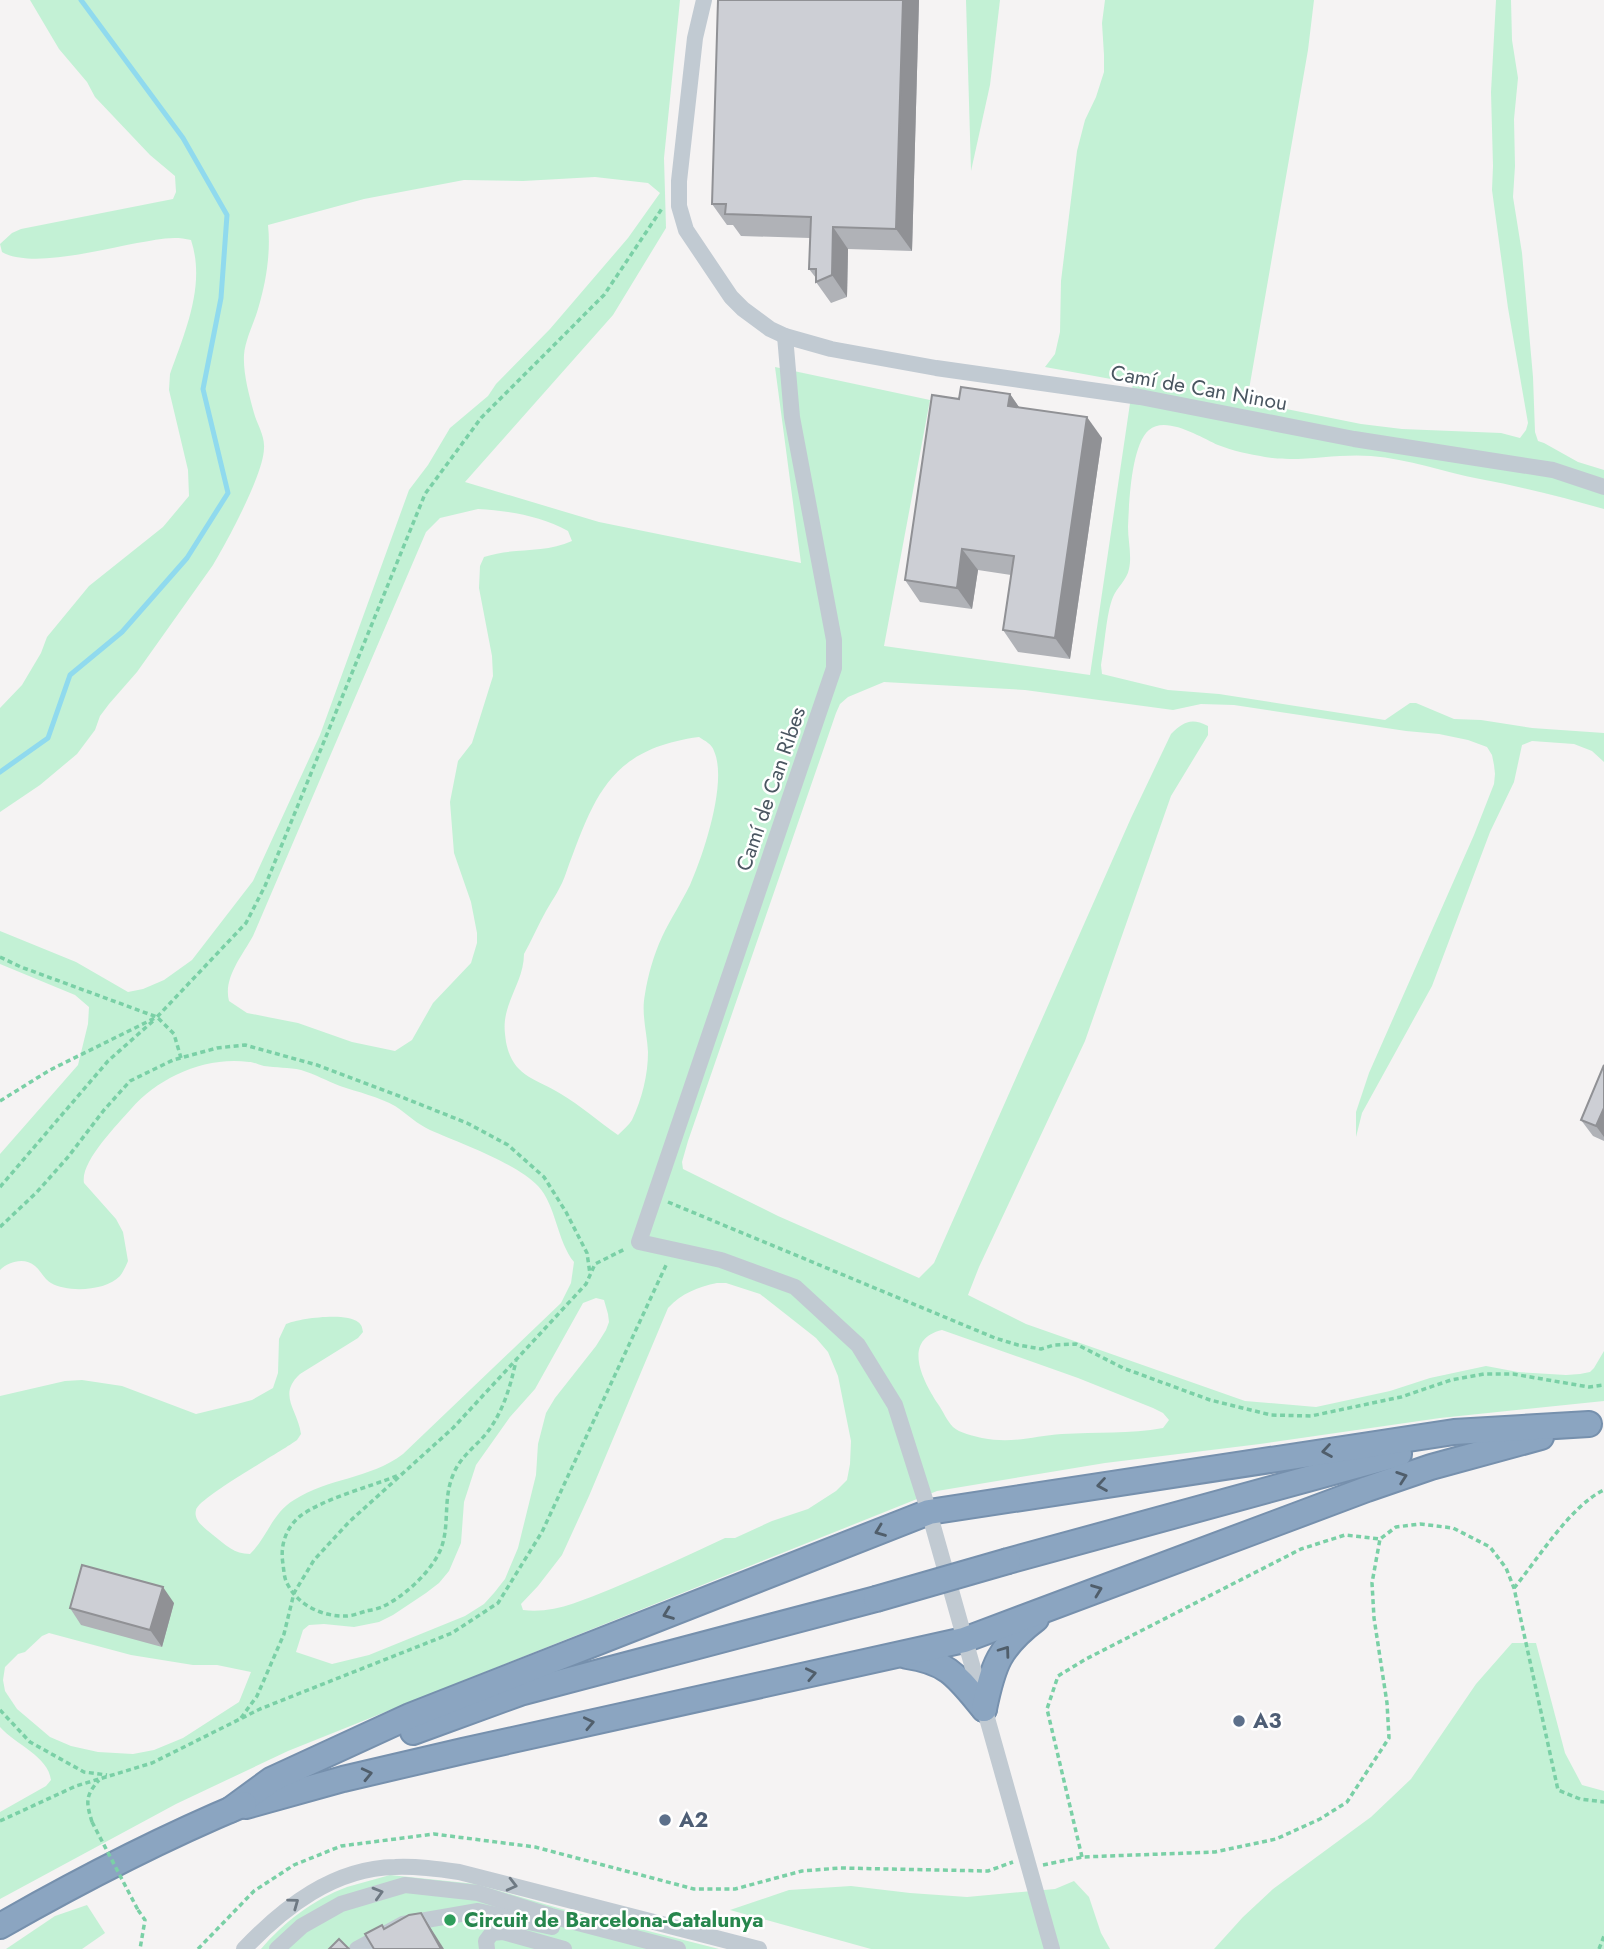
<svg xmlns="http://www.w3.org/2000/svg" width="1604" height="1949" viewBox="0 0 1604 1949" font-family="Jost,sans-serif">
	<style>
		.green { fill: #c3f1d5; fill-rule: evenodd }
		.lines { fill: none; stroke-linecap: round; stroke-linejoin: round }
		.stream { stroke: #90daee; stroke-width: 5 }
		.highway-casing { stroke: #7690ad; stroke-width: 28 }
		.path { stroke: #7ad0a6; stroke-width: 3.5; stroke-dasharray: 5 3.5; stroke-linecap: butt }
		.minor { stroke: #c1cad2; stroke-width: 16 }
		.highway { stroke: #8ba5c1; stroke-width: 24 }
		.highway-bridge-casing { stroke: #7690ad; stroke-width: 28; stroke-linecap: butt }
		.path-bridge { stroke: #7ad0a6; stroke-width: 3.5; stroke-dasharray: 5 3.5; stroke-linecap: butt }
		.highway-bridge { stroke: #8ba5c1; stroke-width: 24 }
		.wall { fill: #b0b2b7 }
		.shaded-wall { fill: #909195 }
		.building { fill: #cdcfd5; stroke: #909195; stroke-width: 2 }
		.oneway { stroke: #505e6b }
		.oneway2 { stroke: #6e7983 }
		.service-dot { fill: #5c6f8a; stroke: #fff; stroke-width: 2.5 }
		.leisure-dot { fill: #2e9e5b; stroke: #fff; stroke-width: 2.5 }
		.labels { text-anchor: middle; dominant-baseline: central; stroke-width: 5; stroke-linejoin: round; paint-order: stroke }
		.street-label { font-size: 21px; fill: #4a5661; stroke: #fff }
		.service-label { font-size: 21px; font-weight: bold; fill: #4e5e75; stroke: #fff; text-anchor: start }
		.leisure-label { font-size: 21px; font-weight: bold; fill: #27864d; stroke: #fff; text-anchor: start }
	</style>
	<rect width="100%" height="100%" fill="#f5f3f3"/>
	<g class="green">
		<path d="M30 0H680L664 158 666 228 613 315 465 482 599 522 801 563 775 367 930 400 884 646 1090 675 1133 383 1045 367 1055 354 1060 332 1061 281 1077 151 1085 120 1096 97 1104 72V55L1102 23 1105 0H1314L1308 50 1247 401 1361 424 1402 429 1501 433 1520 438 1526 430 1528 423 1508 308 1492 190 1493 166 1491 92 1496 0H1511L1512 40 1518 78 1514 119 1515 166 1513 197 1522 253 1533 377 1535 432 1538 441 1544 443 1578 462 1604 470V509C1563 497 1522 487 1480 479 1444 472 1409 459 1371 456 1336 453 1299 463 1265 457 1249 454 1233 451 1218 445 1202 438 1166 415 1149 430 1131 445 1129 504 1128 527 1128 541 1132 556 1129 569 1127 580 1117 587 1113 597 1106 614 1105 645 1101 665L1102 674 1168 690 1219 694 1385 720 1410 703H1416L1454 719 1481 720 1532 728 1604 733V762L1592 751 1574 744 1532 741 1522 745 1514 782 1490 832 1432 986 1362 1113 1356 1137V1112L1369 1073 1474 835 1494 784 1495 774 1494 765 1492 755 1487 747 1468 740 1439 734 1406 731 1234 705 1201 704 1173 710 1025 690 884 682 848 697 840 704 836 713 688 1141 682 1162 683 1169 778 1216 919 1278 934 1263 1131 818 1171 734C1183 722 1191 717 1208 726V735L1171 796 1085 1041 979 1267 968 1295 1026 1324 1245 1401 1316 1407 1390 1391 1430 1378 1486 1366 1518 1372 1566 1375 1580 1374 1590 1372 1594 1368 1604 1351V1401L1440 1418 1260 1444 1105 1463 937 1491 288 1751 176 1804 0 1899V1812L46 1786 51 1780C48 1756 16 1745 0 1727V1396L65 1381 82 1380 122 1386 196 1414 237 1404 252 1400 273 1388 278 1373 279 1339 286 1324C299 1318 347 1312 358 1322 362 1325 362 1327 363 1332L358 1338 300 1374C277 1395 298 1410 301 1434L297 1440C281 1452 198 1498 196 1510 193 1521 206 1529 213 1535 226 1545 234 1554 250 1554 267 1538 272 1513 294 1500 328 1478 370 1479 403 1454L561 1303 571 1283 574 1262C557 1241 556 1205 538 1186 516 1163 460 1143 430 1130 417 1124 407 1114 395 1106 379 1097 358 1092 340 1086 327 1081 315 1074 301 1070 289 1067 276 1068 264 1066 259 1065 254 1062 249 1062 205 1056 159 1077 131 1109 117 1125 80 1162 84 1183L116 1219 123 1232 128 1261C126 1266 123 1272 120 1276 106 1291 68 1293 51 1283 44 1279 41 1271 35 1266 25 1257 9 1261 0 1270V1154L78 1065 88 1024 89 1007 75 995 0 964V931L76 962 128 992 143 989 164 980 192 960 253 881 320 735 409 490 428 465 450 428 488 396 496 384 550 329 628 238 660 193 648 183 595 177 523 181 464 180 364 199 268 225C271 252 266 283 258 309 254 323 245 340 244 355 243 373 249 395 254 413 257 424 265 436 264 448 264 473 227 542 213 565L137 672 109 704 100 716 95 730 77 754 40 785 0 812V708L22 685 41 653 47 637 89 586 163 527 189 496 188 470 169 390 170 374C185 332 206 285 191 240 173 235 155 240 137 243 104 249 31 269 2 252L0 244 12 233 21 229 173 199 176 192 175 176 150 155 95 97 87 82 59 49ZM478 509C510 511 540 516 568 531L572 541C544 554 513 547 484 557L480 566 479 588 492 656 493 676 472 743 458 761 450 802 454 853 471 902 477 933V943L471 963 433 1003 412 1040 395 1051 352 1042 298 1023 247 1013 229 1001C223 978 242 956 253 936L426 532 440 518ZM699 737C705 741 712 744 714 751 728 782 703 856 690 885 681 903 670 920 662 937 654 954 648 975 645 994 641 1014 647 1032 648 1052 648 1075 642 1099 632 1120 629 1125 623 1130 618 1135 599 1122 580 1105 561 1094 534 1077 513 1077 506 1042 505 1034 504 1028 505 1020 508 997 524 978 524 954 532 940 538 925 546 911 553 899 562 886 566 873 594 797 609 749 699 737ZM717 1283H726L760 1294 816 1338 828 1352 838 1376 851 1441 850 1464 847 1480 836 1491 808 1509 772 1521 735 1538H725C687 1556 650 1573 611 1589 583 1600 554 1614 523 1610L521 1604 538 1586 562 1555 589 1496 668 1308C682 1293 698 1287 717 1283ZM596 1298 604 1300 608 1314 609 1322 606 1330 596 1346 555 1398 546 1413 538 1444 536 1475 518 1548 505 1579 494 1593 484 1604 465 1616 369 1655 332 1664 296 1652 303 1630 309 1625 324 1624 354 1627 379 1622 393 1615 426 1593 439 1583 449 1571 461 1543 464 1502 476 1465 510 1417 535 1389 583 1303ZM942 1330 1078 1378 1153 1408 1163 1413 1169 1420 1163 1428C1130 1434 1096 1432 1062 1434 1033 1436 1013 1444 982 1438 974 1436 959 1433 953 1427 947 1421 943 1411 938 1404 923 1381 901 1340 942 1330ZM49 1633 131 1655 193 1665H217L251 1672 239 1702 183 1738 154 1750 133 1754 98 1752 71 1746 50 1737 17 1709 5 1691 3 1680 5 1667 18 1654 25 1652 42 1636Z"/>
		<path d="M966 0H1000L990 85 971 171Z"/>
		<path d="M1512 1643H1536L1565 1753 1582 1785 1604 1791V1949H1214L1243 1917 1273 1889 1371 1817 1411 1779 1476 1684Z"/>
		<path d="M390 1875 476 1884 558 1908 719 1949H261C283 1923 314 1899 347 1887 361 1883 376 1879 390 1875Z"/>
		<path d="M1074 1881 1089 1897 1101 1933 1110 1949H871L730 1910 789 1890 851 1886 910 1893 967 1897 1055 1889Z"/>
		<path d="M87 1905 105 1933 82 1949H6L55 1916Z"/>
	</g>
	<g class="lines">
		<path class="stream" d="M0 772 48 738 70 675 122 632 187 558 228 493 203 389 221 298 227 215 183 138 81 0"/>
		<defs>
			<g id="highway">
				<path d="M1008 1561 1399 1454"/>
				<path d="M907 1656C949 1662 958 1678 984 1709"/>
				<path d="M984 1709C993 1665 999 1647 1036 1619"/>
				<path d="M413 1732 520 1693 876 1599"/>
				<path d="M246 1806 343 1779 463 1751 964 1640 1367 1489 1431 1467 1541 1437"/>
				<path d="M230 1810 271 1780 410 1716 929 1512 1454 1432 1589 1424"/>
				<path d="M0 1926C79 1881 160 1839 244 1804"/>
			</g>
		</defs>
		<use href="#highway" class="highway-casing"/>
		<g class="path">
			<path d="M0 957 21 967 157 1017 174 1034 181 1058"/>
			<path d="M0 1101 50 1070 157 1017 246 923 265 886 425 494 481 418 604 295 663 207"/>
			<path d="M0 1187 108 1061 153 1021"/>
			<path d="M668 1202 995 1338 1018 1345 1041 1349 1054 1345 1076 1344 1123 1368 1210 1400 1271 1415 1311 1416 1401 1397 1451 1380 1484 1374H1513L1589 1387 1604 1385"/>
			<path d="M0 1227 37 1192 68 1157 104 1110 130 1081 173 1060 217 1048 245 1045 317 1065 399 1096 467 1123 508 1145 544 1177 566 1212 587 1253 590 1274"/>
			<path d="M397 1476C369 1487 322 1499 299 1517 285 1529 280 1547 283 1564 284 1571 284 1579 288 1585 298 1605 323 1617 346 1616 352 1616 360 1613 366 1611 371 1610 377 1609 382 1607 403 1597 428 1575 439 1553 451 1529 442 1501 453 1475 460 1457 474 1448 486 1434 503 1412 510 1388 516 1361"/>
			<path d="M1514 1588C1538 1559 1571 1505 1604 1490"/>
			<path d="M0 1710 30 1742 84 1772 107 1775"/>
			<path d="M241 1718 257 1696 284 1634 294 1593 314 1560 349 1522 453 1428 586 1284 595 1264 625 1249"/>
			<path d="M0 1821 76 1786 152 1763 260 1709 452 1633 498 1603 542 1532 667 1263"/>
			<path d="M92 1822C86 1802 85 1796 99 1780"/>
			<path d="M1082 1857 1047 1709 1058 1676 1086 1659 1301 1549 1345 1535 1380 1539 1396 1527 1420 1524 1453 1528 1490 1547 1506 1568 1514 1588 1558 1790 1580 1799 1604 1802"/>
			<path d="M1043 1865 1082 1857 1215 1852 1276 1839 1320 1819 1347 1802 1389 1738 1387 1703 1374 1618 1372 1583 1380 1539"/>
			<path d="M138 1910 145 1920 140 1949"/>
			<path d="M198 1949 254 1891 294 1865 341 1846 434 1834 535 1847 694 1889H735L802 1871 840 1868 988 1871 1013 1862"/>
			<path d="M1599 1949 1604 1936"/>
		</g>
		<g class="minor">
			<path d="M704 0 695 38 679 181V206L686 230 731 297 743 309 770 329 785 336 831 349 936 368 1140 397 1354 439 1553 470 1604 487"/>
			<path d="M785 336 792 417 834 640V668L639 1242 721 1260 795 1287 858 1345 895 1405 929 1512 1052 1949"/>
			<path d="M244 1949C284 1907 334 1868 395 1867 417 1866 438 1869 459 1872L759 1949"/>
			<path d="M277 1949 302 1926 341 1904 405 1885 478 1893 551 1916 678 1949"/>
			<path d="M357 1949 403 1924 478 1911 552 1927"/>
			<path d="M487 1949 486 1941 492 1933 503 1932 564 1949"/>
		</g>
		<use href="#highway" class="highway"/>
		<defs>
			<path id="highway-bridge" d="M876 1599 1008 1561"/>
		</defs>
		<use href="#highway-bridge" class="highway-bridge-casing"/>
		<path class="path-bridge" d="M92 1822 138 1910"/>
		<use href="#highway-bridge" class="highway-bridge"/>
	</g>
	<g class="wall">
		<path d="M919 0 912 251 848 249 847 297 831 303 816 282V278L809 269 810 238 741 236 733 225H727L712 204Z"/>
		<path d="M1010 394 1019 407 1102 438 1070 659 1018 652 1003 630 1011 575 978 570 972 609 920 602 905 580 959 399Z"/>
		<path d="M1604 1065V1141L1593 1136 1581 1120Z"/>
		<path d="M174 1603 162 1647 81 1625 70 1608Z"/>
	</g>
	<g class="shaded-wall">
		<path d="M903 0H919L912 251 896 229Z"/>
		<path d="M833 227 848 249 847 297 832 275Z"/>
		<path d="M1010 394 1025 416 1008 406Z"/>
		<path d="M1087 417 1102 438 1070 659 1055 638Z"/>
		<path d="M962 549 978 570 972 609 957 588Z"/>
		<path d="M1604 1108V1137L1596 1126Z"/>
		<path d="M163 1587 174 1603 162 1647 150 1630Z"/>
		<path d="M421 1913 432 1930 444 1949H441Z"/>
	</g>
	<g class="building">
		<path d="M718 0H903L896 229 833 227 832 275 816 282V269H809L811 217 725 214 726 204H712Z"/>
		<path d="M961 387 1010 394 1008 406 1087 417 1055 638 1003 630 1014 556 962 549 957 588 905 580 932 395 959 399Z"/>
		<path d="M1604 1065V1108L1596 1126 1581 1120Z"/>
		<path d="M82 1565 163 1587 150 1630 70 1608Z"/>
		<path d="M421 1913 441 1949H374L365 1934 382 1925 384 1929 409 1915Z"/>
		<path d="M339 1939 349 1949H329Z"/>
	</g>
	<defs><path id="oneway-chevron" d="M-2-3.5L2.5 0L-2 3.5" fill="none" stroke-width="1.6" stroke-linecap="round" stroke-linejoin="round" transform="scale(1.75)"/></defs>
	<g class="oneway">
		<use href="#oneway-chevron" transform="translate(1327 1451) rotate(171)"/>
		<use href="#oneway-chevron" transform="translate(1402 1477) rotate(-19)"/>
		<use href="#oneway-chevron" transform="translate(1102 1485) rotate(171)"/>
		<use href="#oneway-chevron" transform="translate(880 1531) rotate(159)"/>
		<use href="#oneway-chevron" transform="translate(1097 1590) rotate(-21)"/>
		<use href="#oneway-chevron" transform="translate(668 1614) rotate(159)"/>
		<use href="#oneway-chevron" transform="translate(1005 1651) rotate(-54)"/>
		<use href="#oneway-chevron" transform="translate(811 1674) rotate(-12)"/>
		<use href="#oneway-chevron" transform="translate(589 1723) rotate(-12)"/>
		<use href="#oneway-chevron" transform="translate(367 1774) rotate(-13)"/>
	</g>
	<g class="oneway2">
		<use href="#oneway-chevron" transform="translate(512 1885) rotate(14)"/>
		<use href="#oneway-chevron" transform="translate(378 1893) rotate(-16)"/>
		<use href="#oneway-chevron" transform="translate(294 1903) rotate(-36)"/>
	</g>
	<g class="service-dot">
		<circle cx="1239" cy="1721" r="7"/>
		<circle cx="665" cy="1820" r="7"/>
	</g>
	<circle class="leisure-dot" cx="450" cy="1920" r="7"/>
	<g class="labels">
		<g class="street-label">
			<text transform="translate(1199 388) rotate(10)">Camí de Can Ninou</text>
			<text transform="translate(771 789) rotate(-71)">Camí de Can Ribes</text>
		</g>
		<g class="service-label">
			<text x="1253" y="1721">A3</text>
			<text x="679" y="1820">A2</text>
		</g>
		<g class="leisure-label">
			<text x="464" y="1920">Circuit de Barcelona-Catalunya</text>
		</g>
	</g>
</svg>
